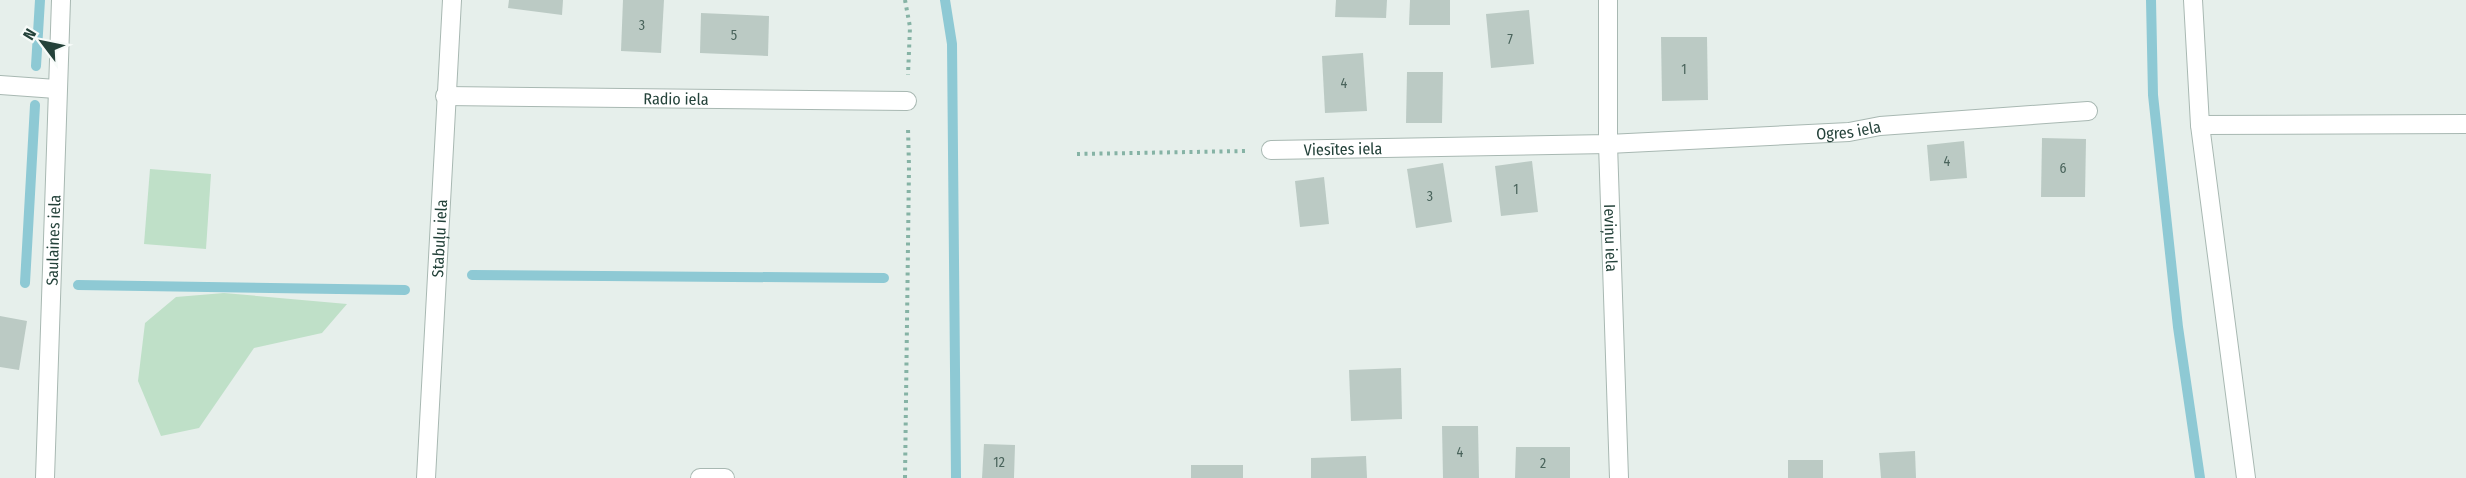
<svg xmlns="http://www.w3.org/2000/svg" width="2466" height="478" viewBox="0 0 2466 478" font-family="'Fira Sans Condensed',sans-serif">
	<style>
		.green { fill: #bfe0c8 }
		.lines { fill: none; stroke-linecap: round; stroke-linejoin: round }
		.stream { stroke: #8ec9d4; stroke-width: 10 }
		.building { fill: #bbcac4 }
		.minor-casing { stroke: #a8b8b2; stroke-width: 20 }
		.path { stroke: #86b3a5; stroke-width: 4; stroke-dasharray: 3 4.5; stroke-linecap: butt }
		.minor { stroke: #fff; stroke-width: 18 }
		.labels { text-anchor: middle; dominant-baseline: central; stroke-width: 6; stroke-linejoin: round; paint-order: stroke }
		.number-label { font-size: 14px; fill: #4a645c }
		.street-label { font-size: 16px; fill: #24423a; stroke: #f7fbf9 }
	</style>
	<rect width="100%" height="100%" fill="#e6efeb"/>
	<g class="green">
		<path d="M150 169 211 174 206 249 144 244Z"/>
		<path d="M224 293 347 304 322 333 254 348 199 428 161 436 138 381 145 323 176 297Z"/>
	</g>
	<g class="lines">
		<g class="stream">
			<path d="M945 0 952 44 956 478"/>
			<path d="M2151 0 2153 95 2178 327 2200 478"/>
			<path d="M36 66 40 0"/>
			<path d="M472 275 884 278"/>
			<path d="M25 283 35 105"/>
			<path d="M78 285 405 290"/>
		</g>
	</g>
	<g class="building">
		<path d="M509 0H563L562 15 508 8Z"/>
		<path d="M623 0H664L661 53 621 51Z"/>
		<path d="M1336 0H1387L1386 18 1335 17Z"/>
		<path d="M1410 0H1450V25H1409Z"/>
		<path d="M1529 10 1534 64 1491 68 1486 14Z"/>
		<path d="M701 13 769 16 768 56 700 53Z"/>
		<path d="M1661 37H1707L1708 100 1662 101Z"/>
		<path d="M1363 53 1367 111 1325 113 1322 56Z"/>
		<path d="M1407 72H1443L1442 123H1406Z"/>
		<path d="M2042 138 2086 139 2085 197H2041Z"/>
		<path d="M1964 141 1967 178 1930 181 1927 145Z"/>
		<path d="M1532 161 1538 212 1501 216 1495 166Z"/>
		<path d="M1443 163 1452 222 1416 228 1407 169Z"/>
		<path d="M1324 177 1329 224 1300 227 1295 181Z"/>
		<path d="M0 316 27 321 19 370 0 367Z"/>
		<path d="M1401 368 1402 419 1351 421 1349 370Z"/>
		<path d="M1442 426H1478L1479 478H1443Z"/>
		<path d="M984 444 1015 445 1014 478H982Z"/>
		<path d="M1516 447H1570V478H1515Z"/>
		<path d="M1915 451 1916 478H1881L1879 453Z"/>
		<path d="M1366 456 1367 478H1311V458Z"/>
		<rect x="1788" y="460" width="35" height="18"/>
		<rect x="1191" y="465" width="52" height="13"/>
	</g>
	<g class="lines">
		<defs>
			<g id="minor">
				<path id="s1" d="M1608 0V144L1619 478"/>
				<path d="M2193 0 2200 125 2246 478"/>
				<path d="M0 85 56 89"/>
				<path id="s2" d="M445 96 907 101"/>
				<path d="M2200 125 2466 124"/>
				<path id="s3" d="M1271 150 1608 144 1849 132 1880 126 2088 111"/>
				<path id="s4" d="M45 478 61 0"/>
				<path id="s5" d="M426 478 452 0"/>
				<path d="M700 478H725"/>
			</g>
		</defs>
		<use href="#minor" class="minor-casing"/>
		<g class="path">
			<path d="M905 0 910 27 908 75"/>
			<path d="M1077 154 1247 151"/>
			<path d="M905 478 909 167 908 128"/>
		</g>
		<use href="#minor" class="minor"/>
	</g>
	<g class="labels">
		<g class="number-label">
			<text x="642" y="25">3</text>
			<text x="734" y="35">5</text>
			<text x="1510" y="39">7</text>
			<text x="1684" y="69">1</text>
			<text x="1344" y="83">4</text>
			<text x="1947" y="161">4</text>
			<text x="2063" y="168">6</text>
			<text x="1516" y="189">1</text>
			<text x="1430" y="196">3</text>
			<text x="1460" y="452">4</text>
			<text x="999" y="462">12</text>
			<text x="1543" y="463">2</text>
		</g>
		<g class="street-label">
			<text stroke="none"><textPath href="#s2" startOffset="231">Radio iela</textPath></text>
			<text stroke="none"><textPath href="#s3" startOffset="578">Ogres iela</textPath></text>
			<text stroke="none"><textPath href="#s3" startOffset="72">Viesītes iela</textPath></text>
			<text stroke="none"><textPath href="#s4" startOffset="238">Saulaines iela</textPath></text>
			<text stroke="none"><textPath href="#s5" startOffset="240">Stabuļu iela</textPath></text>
			<text stroke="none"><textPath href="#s1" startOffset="238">Ieviņu iela</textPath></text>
		</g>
	</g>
	<g transform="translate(42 42) rotate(302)" stroke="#f7fbf9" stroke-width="4.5" paint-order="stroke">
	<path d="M0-4.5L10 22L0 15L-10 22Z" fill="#24423a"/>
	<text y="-9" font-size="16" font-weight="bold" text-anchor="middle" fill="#24423a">N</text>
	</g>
</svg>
